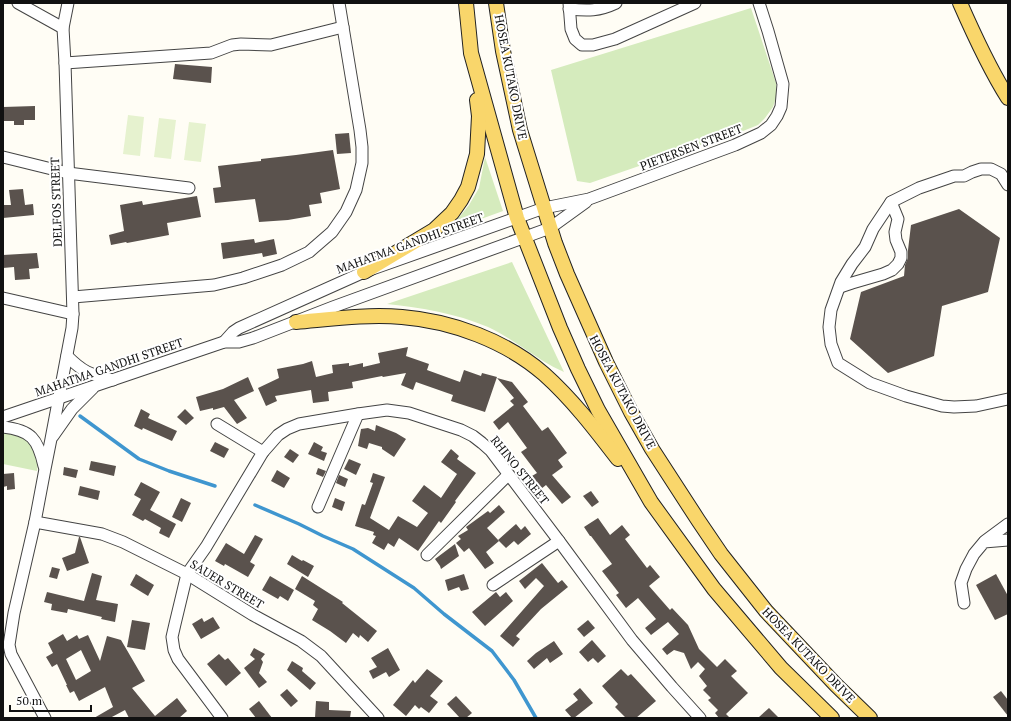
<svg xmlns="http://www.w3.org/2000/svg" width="1011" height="721" viewBox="0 0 1011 721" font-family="'PT Serif',serif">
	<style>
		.green { fill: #d5ebbd }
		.pitch { fill: #e6f2cf }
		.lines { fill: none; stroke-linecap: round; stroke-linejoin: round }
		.stream { stroke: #3f96cf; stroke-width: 3.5 }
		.building { fill: #5a524d; fill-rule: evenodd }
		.minor-casing { stroke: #444; stroke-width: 13 }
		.major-casing { stroke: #222; stroke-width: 16 }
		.minor { stroke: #fff; stroke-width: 11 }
		.major { stroke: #f9d66b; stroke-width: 14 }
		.labels { text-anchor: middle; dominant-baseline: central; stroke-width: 4; stroke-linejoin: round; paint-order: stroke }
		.street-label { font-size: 12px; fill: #111; stroke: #fff }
	</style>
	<rect width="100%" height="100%" fill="#fffdf5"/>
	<g class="green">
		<path d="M751 8 776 83V98L773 107 765 118 758 125 743 131 691 148 590 183 577 181 551 70Z"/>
		<path d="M485 157 503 211 448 231 469 205 479 188Z"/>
		<path d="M512 262 564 372C557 369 550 365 543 361 524 349 507 336 488 327 455 313 422 308 387 304Z"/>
		<path d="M3 431 14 432 30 441 36 452 38 461 37 471 3 464Z"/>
	</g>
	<g class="pitch">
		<path d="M128 115 144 117 140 156 123 154Z"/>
		<path d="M159 118 176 120 171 159 154 157Z"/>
		<path d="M189 122 206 124 201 162 184 160Z"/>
	</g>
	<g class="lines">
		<g class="stream">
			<path d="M80 416 139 459 169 471 215 486"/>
			<path d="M255 505 299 524 323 536 353 549 414 588 444 614 492 651 514 680 536 718"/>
		</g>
	</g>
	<g class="building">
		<path d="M175 64 212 67 211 83 173 79Z"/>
		<path d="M35 106V120H24V125H14V121H3V107Z"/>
		<path d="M349 133 351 153 337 154 335 134Z"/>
		<path d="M333 150 340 189 320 193 322 203 309 205 311 216 288 220 259 222 255 199 215 203 213 188 221 187 218 166 261 161V159L296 155Z"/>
		<path d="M23 189 25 205 33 204 34 215 3 218V205H11L9 190Z"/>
		<path d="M197 196 201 217 167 223 169 235 127 243 126 242 111 245 109 235 124 231 120 205 142 201 143 205Z"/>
		<path d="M959 209 1000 238 988 292 942 306 934 356 888 373 850 339 861 292 904 276 905 265 908 258V250L911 225Z"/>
		<path d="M254 239 255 243 274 239 277 254 263 257 262 253 223 259 221 243Z"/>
		<path d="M37 253 39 268 29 269 30 279 15 280 14 267 3 268V255Z"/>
		<path d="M408 347 406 356 429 364 427 370 460 382 464 370 481 376 482 373 497 377 485 412 451 401 453 395 416 382 413 390 401 385 406 373 383 377 382 376 352 382 353 388 328 392 329 401 313 403 311 390 275 396 277 401 266 406 258 388 279 378 277 369 303 364 312 361 316 377 333 373 332 365 349 363V366L363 363V367L380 363 378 353Z"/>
		<path d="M248 377 254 391 234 400 247 418 237 424 224 407 213 410V408L200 411 196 397 223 389Z"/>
		<path d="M497 378 512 382 528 402 523 406 542 431 548 427 567 453 558 460 563 467 552 475 571 497 562 504 546 485 541 489 532 476 537 473 521 452 527 448 508 422 499 430 493 422 514 405 510 401 514 398Z"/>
		<path d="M141 409 150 414 148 418 177 431 172 441 143 428 142 430 134 426Z"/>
		<path d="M185 409 194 418 186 425 177 417Z"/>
		<path d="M376 425 396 433 406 439 394 457 382 449V447L369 443 367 449 358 446 361 429 368 428 375 431Z"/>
		<path d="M215 442 229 449 224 458 210 451Z"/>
		<path d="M314 442 323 447 321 451 327 453 324 461 308 454Z"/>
		<path d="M290 449 299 455 293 463 284 457Z"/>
		<path d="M451 449 459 456 457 459 476 473 455 501 456 502 441 523 439 521 418 551 399 538 394 547 388 543 384 550 372 543 376 536 373 535 374 532 355 526 362 504 365 505 373 483 370 482 373 473 385 477 370 518 389 530 398 516 417 527 428 513 412 501 424 485 441 498 457 474 441 462Z"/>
		<path d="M349 459 361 464 356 475 344 469Z"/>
		<path d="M91 461 116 466 114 476 89 470Z"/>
		<path d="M64 467 78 470 76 478 63 475Z"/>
		<path d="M318 468 326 471 323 477 316 474Z"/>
		<path d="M277 470 290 478 284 488 271 481Z"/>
		<path d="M14 473 15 489 7 490V486L3 487V474Z"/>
		<path d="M339 475 348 479 345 487 336 483Z"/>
		<path d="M141 482 160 492 150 510 176 524 169 538 159 533 161 528 145 519 143 521 132 515 141 499 134 495Z"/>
		<path d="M80 486 100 491 98 500 78 495Z"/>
		<path d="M591 491 599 502 592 507 583 496Z"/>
		<path d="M181 498 191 503 182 522 172 517Z"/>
		<path d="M335 498 345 502 342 511 332 507Z"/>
		<path d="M499 505 505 512 487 528 499 541 486 552 494 563 485 569 469 548 464 552 456 543 461 539 458 536 468 530 466 527 488 511 490 513Z"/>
		<path d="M598 518 610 535 622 525 630 535 625 539 647 568 650 565 660 577 649 586 670 610 672 608 688 625 699 649 717 667 725 659 737 671 731 676 748 693 726 714 730 718H719L715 713 718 710 708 700 711 698 703 690 707 686 699 676 705 669 698 662 691 669 684 653 674 650 667 655 662 649 679 634 668 622 651 635 645 628 656 619 638 598 626 608 616 595 619 593 602 571 612 564 591 536H590L584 527Z"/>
		<path d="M516 524 521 530 525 526 531 534 518 545 514 541 506 548 498 540Z"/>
		<path d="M255 535 263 539 250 562 255 565 248 577 225 564 224 566 215 561 226 543 244 554Z"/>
		<path d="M79 537H80L89 563 67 571 62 558 75 553Z"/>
		<path d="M455 544 459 556 441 569 440 566 435 559Z"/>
		<path d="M292 555 302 561 303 560 314 566 308 577 287 564Z"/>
		<path d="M542 563 558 583 562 580 568 587 541 609 516 636 520 639 513 647 500 636 544 586 536 578 525 589 519 581Z"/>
		<path d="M52 567 60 569 57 579 49 577Z"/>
		<path d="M92 573 102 576 96 600 118 604 115 622 101 619 102 617 68 609 67 613 51 610 52 604 44 602 47 592 84 601Z"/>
		<path d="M136 574 154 585 148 596 130 585Z"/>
		<path d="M464 574 469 589 461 591 459 587 448 591 445 580Z"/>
		<path d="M996 574 1008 596V614L995 620 976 585Z"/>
		<path d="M270 576 294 590 288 601 280 596 278 599 262 590Z"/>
		<path d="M302 576 343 602 342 603 377 631 368 642 360 635 359 638 353 633 346 643 330 631 312 620 318 609 313 605 315 601 295 589Z"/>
		<path d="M496 592 500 597 506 592 513 601 485 626 472 612Z"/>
		<path d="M213 617 220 628 201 639 192 624 202 618 204 622Z"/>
		<path d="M132 620 150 623 145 650 127 647Z"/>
		<path d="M588 620 595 628 584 637 577 629Z"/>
		<path d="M63 634 67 641 77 635 79 639 88 635 100 661 107 636 121 640 145 681 132 688 155 716 177 698 187 711 179 718H129L125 710 110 718H94L113 707 105 687 79 701 74 691 70 693 66 685H67L57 664 52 667 46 657 53 653 48 643ZM81 650 91 671 76 680 66 659Z"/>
		<path d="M592 640 606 656 598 663 593 658 588 662 579 652Z"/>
		<path d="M554 641 563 654 550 663 547 658 534 669 527 661 536 653Z"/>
		<path d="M254 648 265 654 261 659 263 662 259 673 267 682 259 688 244 668 255 659 250 655Z"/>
		<path d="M388 648 400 670 389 677 386 672 373 679 369 671 377 667 371 658Z"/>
		<path d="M219 654 225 660 228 658 241 673 226 686 207 664Z"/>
		<path d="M292 661 303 668 302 671 316 683 310 690 287 670Z"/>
		<path d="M427 669 443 681 430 696 438 702 429 713 421 707 419 709 415 705 406 716 393 705 413 680 415 683Z"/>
		<path d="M621 669 628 676 631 674 656 701 636 718H626L615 707 618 704 602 686Z"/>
		<path d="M580 688 593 703 574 718H572L565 710 578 700 573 694Z"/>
		<path d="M287 689 298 701 291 707 280 695Z"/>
		<path d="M1001 691 1008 700V716L993 697Z"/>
		<path d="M456 696 472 713 466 718H460L447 704Z"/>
		<path d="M259 701 272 718H256L249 709Z"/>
		<path d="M316 701 329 702V710L351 711 350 718H315Z"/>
		<path d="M769 708 779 718H758Z"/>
	</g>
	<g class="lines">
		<defs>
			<g id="minor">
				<path d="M18 3 63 28"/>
				<path d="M569 3 571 29 575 39 582 45H593L615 39 695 3"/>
				<path d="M569 9C588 11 599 11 616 3"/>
				<path d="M65 63 211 53 232 45 241 44 271 45 343 27"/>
				<path d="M3 157 68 173 189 188"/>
				<path d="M1008 185 1001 174 991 169H981L972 172 964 176H954L919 188 891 202 873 229 865 247 852 264 841 282 831 310 829 327 831 344 838 363 870 383 906 396 942 406 954 407 976 406 1008 399"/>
				<path d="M840 287 852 283 883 274 892 270 898 264 901 258V252L896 240 895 232 898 219 891 202"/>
				<path d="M73 297 214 285 243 278 282 265 309 252 332 232 346 212 356 190 362 163V147L360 130 339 3"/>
				<path d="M3 298 73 314"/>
				<path d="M224 342 233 332 239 328 364 272 544 208 589 199 735 145 761 133 771 125 777 116 781 107 783 84 768 31 759 3"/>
				<path d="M67 356C84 373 90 374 113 380"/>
				<path d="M3 417 224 342H239L253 338 333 307 550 228 586 202"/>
				<path d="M217 424 263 452"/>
				<path d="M3 427C31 430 38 439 44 466"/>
				<path d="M53 436 72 409 93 388"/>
				<path d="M318 507 358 414"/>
				<path d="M35 522 102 534 123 542 187 574 253 615 301 641 321 656 378 718"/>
				<path d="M985 541 1008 524"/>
				<path d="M427 555 508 475"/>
				<path d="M493 585 559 541"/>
				<path d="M964 603 961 583 966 569 974 554 984 542 1008 540"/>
				<path d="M45 718 11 654 9 645 14 613 35 522 45 469 51 439 72 328 73 314 65 63 63 28 68 3"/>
				<path d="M222 718 178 659 174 650 172 637 175 624 187 574 206 547 263 452 278 435 287 429 299 424 358 414 387 410 409 413 461 430 473 436 482 443 491 451 559 541 632 640 672 687 700 718"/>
			</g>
			<g id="major">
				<path d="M466 3 471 53 517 218 560 328 578 369 598 410 651 502 714 589 781 668 832 718"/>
				<path d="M496 3 503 51 520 130 555 243 567 274 606 362 631 412 652 449 698 520 721 554 766 611 836 685 870 718"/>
				<path d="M960 3C974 35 989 68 1008 98"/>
				<path d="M364 272 434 230 452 213 461 200 468 187 477 154 479 116 477 100"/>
				<path d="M296 322C331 319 367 314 402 317 452 321 506 341 544 374 572 399 595 429 618 459"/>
			</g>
		</defs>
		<use href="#minor" class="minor-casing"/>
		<use href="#major" class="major-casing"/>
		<use href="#minor" class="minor"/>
		<use href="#major" class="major"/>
	</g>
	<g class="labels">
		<g class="street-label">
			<text transform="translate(511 77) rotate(79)">HOSEA KUTAKO DRIVE</text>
			<text transform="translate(691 147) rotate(-21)">PIETERSEN STREET</text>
			<text transform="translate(56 202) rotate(-92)">DELFOS STREET</text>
			<text transform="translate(410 243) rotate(-20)">MAHATMA GANDHI STREET</text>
			<text transform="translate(109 367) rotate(-19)">MAHATMA GANDHI STREET</text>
			<text transform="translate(623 392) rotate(62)">HOSEA KUTAKO DRIVE</text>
			<text transform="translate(520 470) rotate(51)">RHINO STREET</text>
			<text transform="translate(227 584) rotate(31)">SAUER STREET</text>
			<text transform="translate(809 655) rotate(46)">HOSEA KUTAKO DRIVE</text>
		</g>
	</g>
	<rect width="1011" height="721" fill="none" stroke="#111111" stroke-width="8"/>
	<path d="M10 705v6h81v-6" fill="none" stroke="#111111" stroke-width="2"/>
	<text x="16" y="705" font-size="12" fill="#111111" stroke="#ffffff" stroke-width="3" paint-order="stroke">50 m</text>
</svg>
